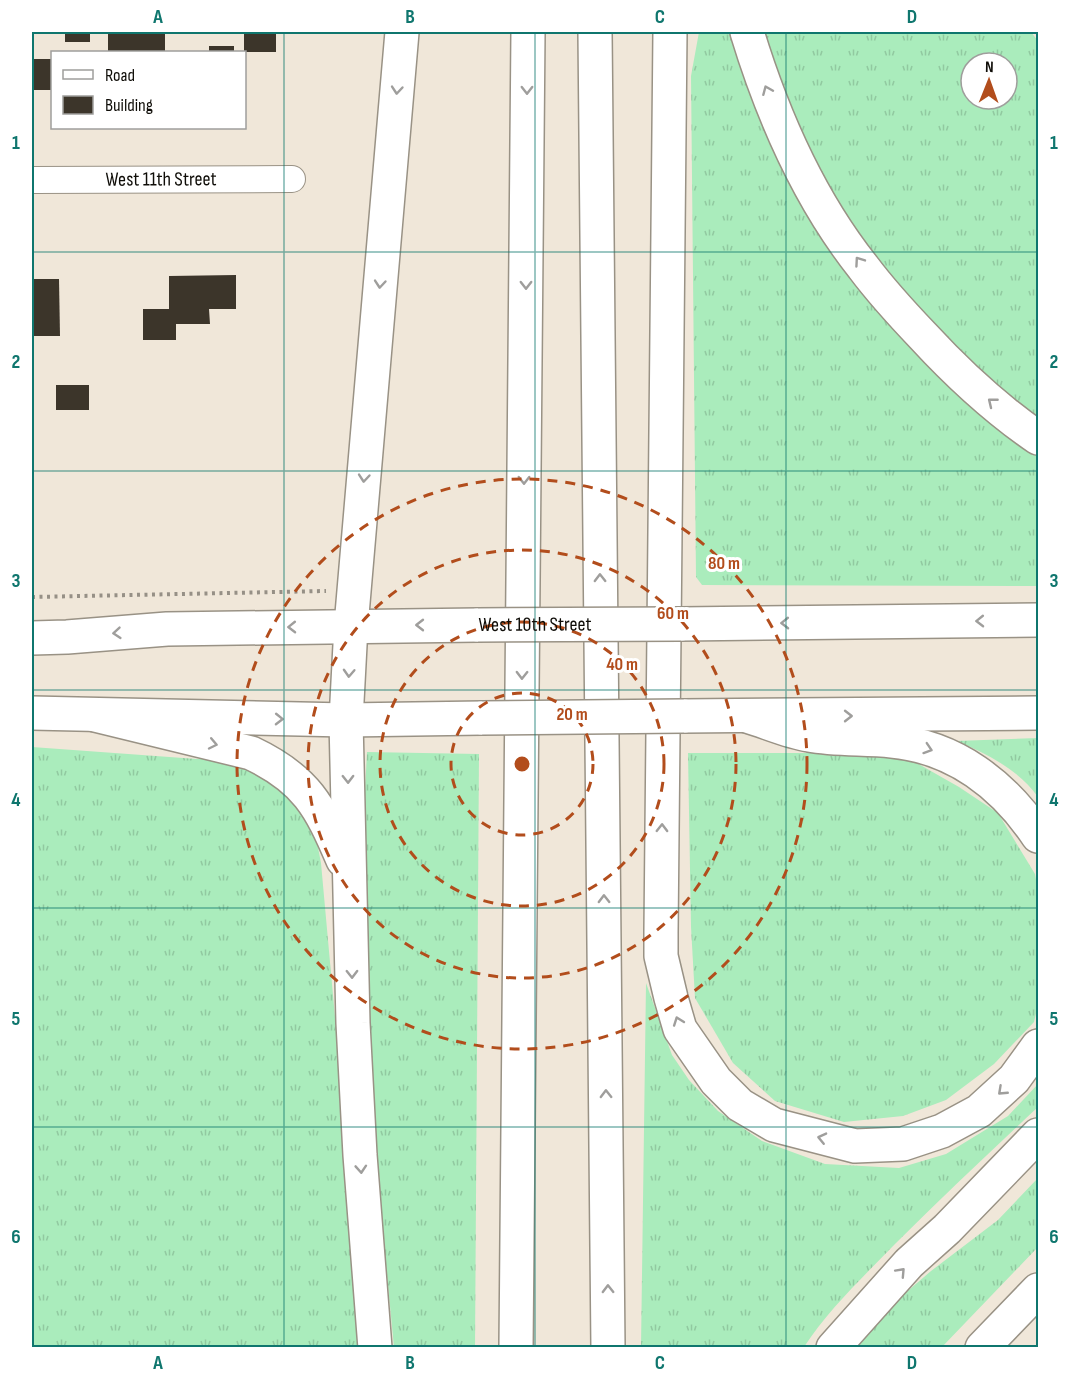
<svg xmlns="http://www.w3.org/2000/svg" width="1070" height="1379" viewBox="0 0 1070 1379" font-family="'Sofia Sans Condensed',sans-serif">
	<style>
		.grass { fill: url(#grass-tufts); fill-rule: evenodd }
		.building { fill: #3c352a }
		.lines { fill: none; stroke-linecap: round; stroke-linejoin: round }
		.street-casing { stroke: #999285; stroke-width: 28 }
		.secondary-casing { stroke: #999285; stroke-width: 36 }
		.primary-casing { stroke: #999285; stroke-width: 36 }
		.highway-casing { stroke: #999285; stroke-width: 36 }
		.path { stroke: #969086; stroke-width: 4; stroke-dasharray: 3 4.5; stroke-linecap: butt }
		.street { stroke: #fff; stroke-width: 26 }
		.secondary { stroke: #fff; stroke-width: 33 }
		.primary { stroke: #fff; stroke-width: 33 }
		.highway { stroke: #fff; stroke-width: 33 }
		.primary-bridge-casing { stroke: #999285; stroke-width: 36; stroke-linecap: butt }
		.primary-bridge { stroke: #fff; stroke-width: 33 }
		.oneway { stroke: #9f9e9c }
		.grid { fill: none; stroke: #0f766e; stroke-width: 1.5; stroke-opacity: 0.55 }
		.ring { fill: none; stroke: #b24d1c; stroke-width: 3; stroke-dasharray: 10 8 }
		.labels { text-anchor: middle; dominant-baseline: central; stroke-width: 6; stroke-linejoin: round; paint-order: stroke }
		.street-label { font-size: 20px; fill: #0f0d08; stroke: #fff }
		.centre { fill: #b24d1c; stroke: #fff; stroke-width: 3 }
		.ring-label { font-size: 18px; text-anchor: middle; font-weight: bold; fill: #b24d1c; stroke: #fff; stroke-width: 6; stroke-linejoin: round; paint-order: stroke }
		.neatline { fill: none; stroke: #0f766e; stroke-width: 2 }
		.grid-label { font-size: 20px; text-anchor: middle; font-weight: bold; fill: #0f766e }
	</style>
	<defs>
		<pattern id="grass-tufts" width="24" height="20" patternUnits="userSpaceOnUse" patternTransform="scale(1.5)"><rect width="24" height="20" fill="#aaecbc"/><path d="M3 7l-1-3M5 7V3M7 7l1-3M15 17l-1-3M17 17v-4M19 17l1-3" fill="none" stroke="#91c9a0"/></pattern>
	</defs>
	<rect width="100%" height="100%" fill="#f0e7d9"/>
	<g class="grass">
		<path d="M699 32H1031L1038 41V586L702 585 696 577 691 76ZM971 63H1007V99H971Z"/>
		<path d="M1038 738V797C1019 770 986 753 956 741Z"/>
		<path d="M32 747 197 759H243L274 776 314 827 321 863 365 1347H32Z"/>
		<path d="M367 752 479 754 475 1347H394L385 1255 373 1098 362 849Z"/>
		<path d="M688 753H887L915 762 959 787 998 813 1035 874 1038 890V1005L1034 1022 994 1064 946 1100 903 1116 844 1122 775 1101 733 1063 695 998 691 927Z"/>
		<path d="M646 983 672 1055 689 1080 718 1111 762 1141 825 1164 899 1168 946 1154 1008 1116 1038 1084V1107C990 1152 942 1197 895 1244 863 1277 829 1309 804 1347H641Z"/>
		<path d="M1038 1178V1247L942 1347H857L903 1295 931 1271 998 1220Z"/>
	</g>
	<g class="building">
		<rect x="65" y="32" width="25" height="10"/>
		<rect x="108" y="32" width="57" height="20"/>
		<rect x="244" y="32" width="32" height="20"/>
		<rect x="209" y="46" width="25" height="6"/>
		<rect x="32" y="59" width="20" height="31"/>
		<path d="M236 275V309H209L210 324H176V340H143V309H169V276Z"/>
		<path d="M32 279H59L60 336H32Z"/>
		<rect x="56" y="385" width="33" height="25"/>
	</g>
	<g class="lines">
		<defs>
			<g id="street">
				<path id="s1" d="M32 180 292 179"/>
			</g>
			<path id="secondary" d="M982 1348 1038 1290"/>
			<g id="primary">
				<path d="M681 624 1038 620"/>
				<path d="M32 638 67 637 167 629 478 625"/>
				<path d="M32 713 346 720 482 718"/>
				<path d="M684 716 1038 713"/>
			</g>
			<g id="highway">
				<path d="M595 32 608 1348"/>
				<path d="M670 32 661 932V956L671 998 680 1029 716 1081 740 1105 774 1125 855 1146 903 1144 942 1131 979 1111 1014 1079 1038 1046"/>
				<path d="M747 32C772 114 809 199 863 267 881 291 902 314 923 336 958 374 996 409 1038 438"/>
				<path d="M95 715 251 753C306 779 320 806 343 860"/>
				<path d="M747 716C767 722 789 732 809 735 836 740 865 738 892 741 955 747 1004 785 1038 836"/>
				<path d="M375 1348 360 1155 353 1023 346 720 351 626 402 32"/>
				<path d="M516 1348 528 32"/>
				<path d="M833 1348 909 1263 947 1229 1038 1135"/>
			</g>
		</defs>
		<use href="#street" class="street-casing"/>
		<use href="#secondary" class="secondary-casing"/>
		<use href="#primary" class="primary-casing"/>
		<use href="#highway" class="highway-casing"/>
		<path class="path" d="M32 597 326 591"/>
		<use href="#street" class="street"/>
		<use href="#secondary" class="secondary"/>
		<use href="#primary" class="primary"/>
		<use href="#highway" class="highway"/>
		<defs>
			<g id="primary-bridge">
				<path id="s2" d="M478 625 681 624"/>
				<path d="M482 718 684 716"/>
			</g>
		</defs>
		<use href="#primary-bridge" class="primary-bridge-casing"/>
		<use href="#primary-bridge" class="primary-bridge"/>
	</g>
	<defs><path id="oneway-chevron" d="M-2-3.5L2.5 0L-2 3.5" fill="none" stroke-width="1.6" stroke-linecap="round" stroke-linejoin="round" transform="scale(1.5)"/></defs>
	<g class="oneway">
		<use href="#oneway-chevron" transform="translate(397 90) rotate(95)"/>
		<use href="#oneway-chevron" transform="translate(527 90) rotate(90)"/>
		<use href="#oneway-chevron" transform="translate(767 90) rotate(-113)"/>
		<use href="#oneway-chevron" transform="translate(859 261) rotate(-125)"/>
		<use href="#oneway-chevron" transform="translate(380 284) rotate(95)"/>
		<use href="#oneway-chevron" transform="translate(526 285) rotate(90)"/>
		<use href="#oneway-chevron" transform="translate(992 402) rotate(-141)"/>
		<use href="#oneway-chevron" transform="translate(364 478) rotate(95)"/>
		<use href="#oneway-chevron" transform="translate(524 480) rotate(90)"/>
		<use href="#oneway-chevron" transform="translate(600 578) rotate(-91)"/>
		<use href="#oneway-chevron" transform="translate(980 621) rotate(179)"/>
		<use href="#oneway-chevron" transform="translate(785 623) rotate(179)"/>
		<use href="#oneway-chevron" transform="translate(420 625) rotate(180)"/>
		<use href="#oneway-chevron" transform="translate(292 627) rotate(179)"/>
		<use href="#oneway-chevron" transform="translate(117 633) rotate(175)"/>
		<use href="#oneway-chevron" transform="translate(349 673) rotate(93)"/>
		<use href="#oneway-chevron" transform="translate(522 675) rotate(91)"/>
		<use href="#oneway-chevron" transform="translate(848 716)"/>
		<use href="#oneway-chevron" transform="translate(279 719) rotate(1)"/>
		<use href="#oneway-chevron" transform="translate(213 744) rotate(12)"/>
		<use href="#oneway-chevron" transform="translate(928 749) rotate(18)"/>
		<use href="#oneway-chevron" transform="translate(348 779) rotate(89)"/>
		<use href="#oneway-chevron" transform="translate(662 828) rotate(-89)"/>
		<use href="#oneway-chevron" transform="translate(604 899) rotate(-91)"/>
		<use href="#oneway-chevron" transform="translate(352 974) rotate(89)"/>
		<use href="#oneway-chevron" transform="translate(678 1021) rotate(-110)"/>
		<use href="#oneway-chevron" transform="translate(1002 1091) rotate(137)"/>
		<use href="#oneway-chevron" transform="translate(606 1094) rotate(-91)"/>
		<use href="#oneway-chevron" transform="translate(822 1138) rotate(-167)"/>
		<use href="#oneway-chevron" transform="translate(361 1169) rotate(86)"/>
		<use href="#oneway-chevron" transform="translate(901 1272) rotate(-47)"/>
		<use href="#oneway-chevron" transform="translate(608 1289) rotate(-91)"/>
	</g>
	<path class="grid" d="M284 32V1348M535 32V1348M786 32V1348M32 252H1038M32 471H1038M32 690H1038M32 908H1038M32 1127H1038"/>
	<g class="ring">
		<circle cx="522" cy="764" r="71"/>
		<circle cx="522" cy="764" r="142"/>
		<circle cx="522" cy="764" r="214"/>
		<circle cx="522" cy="764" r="285"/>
	</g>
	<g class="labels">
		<g class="street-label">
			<text stroke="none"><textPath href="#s1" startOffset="129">West 11th Street</textPath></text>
			<text stroke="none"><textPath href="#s2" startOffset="57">West 10th Street</textPath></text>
		</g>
	</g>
	<circle cx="522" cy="764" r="9" class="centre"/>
	<g class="ring-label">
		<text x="724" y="569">80 m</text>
		<text x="673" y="619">60 m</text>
		<text x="622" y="670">40 m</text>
		<text x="572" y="720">20 m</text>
	</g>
	<rect width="1070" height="1379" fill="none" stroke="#ffffff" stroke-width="66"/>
	<rect x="51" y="51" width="195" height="78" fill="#ffffff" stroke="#9f9e9c" stroke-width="1.5"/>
	<rect x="63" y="70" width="30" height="9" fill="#ffffff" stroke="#9f9e9c" stroke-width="1.5"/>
	<text x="105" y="81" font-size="18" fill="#0f0d08">Road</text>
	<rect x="63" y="96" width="30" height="18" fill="#3c352a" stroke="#9f9e9c" stroke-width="1.5"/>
	<text x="105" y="111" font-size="18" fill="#0f0d08">Building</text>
	<g transform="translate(989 81) rotate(1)"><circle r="28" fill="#ffffff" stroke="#9f9e9c" stroke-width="1.5"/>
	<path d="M0-4.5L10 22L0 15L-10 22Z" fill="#b24d1c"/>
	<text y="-9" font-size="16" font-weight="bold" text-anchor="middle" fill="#0f0d08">N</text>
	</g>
	<rect x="33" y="33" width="1004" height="1313" class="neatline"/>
	<g class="grid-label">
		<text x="158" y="23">A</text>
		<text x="410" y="23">B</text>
		<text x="660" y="23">C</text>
		<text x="912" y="23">D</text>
		<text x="16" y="149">1</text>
		<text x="1054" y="149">1</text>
		<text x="16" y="368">2</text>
		<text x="1054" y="368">2</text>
		<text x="16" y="587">3</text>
		<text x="1054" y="587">3</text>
		<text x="16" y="806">4</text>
		<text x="1054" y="806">4</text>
		<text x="16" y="1025">5</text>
		<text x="1054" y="1025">5</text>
		<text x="16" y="1243">6</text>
		<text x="1054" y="1243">6</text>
		<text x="158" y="1369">A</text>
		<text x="410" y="1369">B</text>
		<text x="660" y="1369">C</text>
		<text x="912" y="1369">D</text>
	</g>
</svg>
